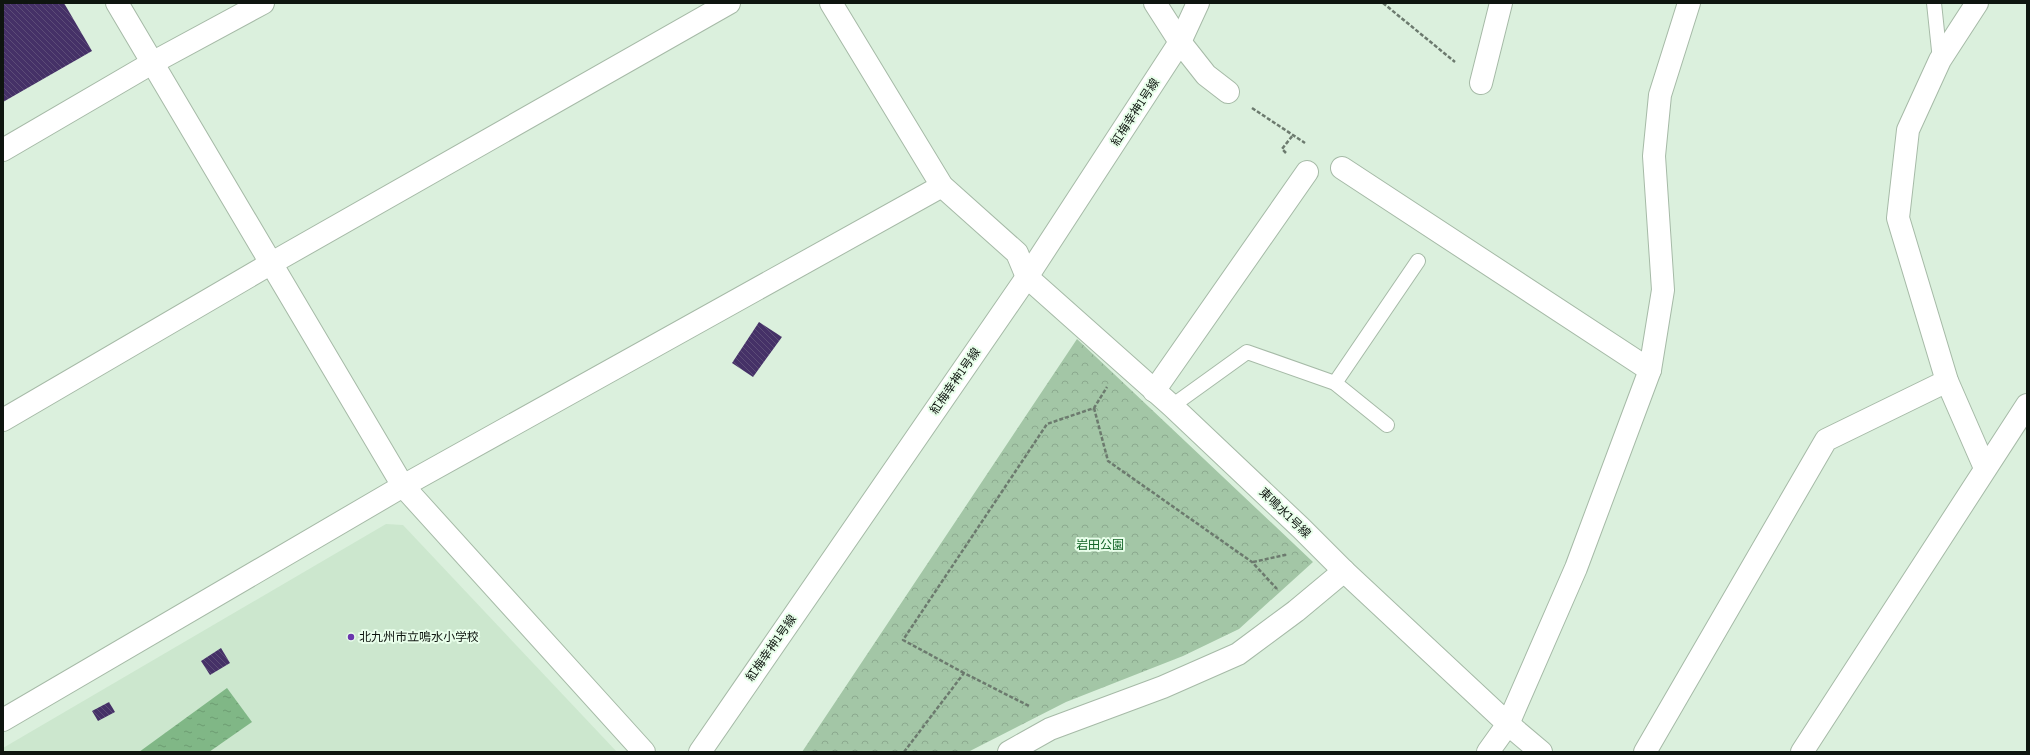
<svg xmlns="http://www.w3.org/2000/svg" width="2030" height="755" viewBox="0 0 2030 755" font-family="'Asap Condensed','Noto Sans JP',sans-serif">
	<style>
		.built { fill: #cce7ce }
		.forest { fill: url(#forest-crowns) }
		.water { fill: url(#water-ripples) }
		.building { fill: url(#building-back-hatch) }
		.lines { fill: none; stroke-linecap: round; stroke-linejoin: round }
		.service-casing { stroke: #a6baa7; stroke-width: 16 }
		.minor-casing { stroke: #a6baa7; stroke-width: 24 }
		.tertiary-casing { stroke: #a6baa7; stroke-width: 24 }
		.path { stroke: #6c7a6e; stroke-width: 2.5; stroke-dasharray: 4 2; stroke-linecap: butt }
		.service { stroke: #fff; stroke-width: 14 }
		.minor { stroke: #fff; stroke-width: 22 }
		.tertiary { stroke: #fff; stroke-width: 22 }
		.poi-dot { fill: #6a36ad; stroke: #e8feea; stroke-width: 1.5 }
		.labels { text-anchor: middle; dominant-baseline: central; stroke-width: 4; stroke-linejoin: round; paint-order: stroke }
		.street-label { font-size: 12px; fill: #0e150f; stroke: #e8feea }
		.park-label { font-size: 12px; fill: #126426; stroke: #e8feea }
		.poi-label { font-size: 12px; fill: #0e150f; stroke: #e8feea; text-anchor: start }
	</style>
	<defs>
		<pattern id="forest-crowns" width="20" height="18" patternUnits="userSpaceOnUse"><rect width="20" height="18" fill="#a3c6a6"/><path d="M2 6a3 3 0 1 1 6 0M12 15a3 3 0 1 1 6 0" fill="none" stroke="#8ba98e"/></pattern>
		<pattern id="water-ripples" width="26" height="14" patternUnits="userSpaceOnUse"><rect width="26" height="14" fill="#80b786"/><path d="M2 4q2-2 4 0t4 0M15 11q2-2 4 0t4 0" fill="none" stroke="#6d9c72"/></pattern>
		<pattern id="building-back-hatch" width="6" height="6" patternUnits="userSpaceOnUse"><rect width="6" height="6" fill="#453167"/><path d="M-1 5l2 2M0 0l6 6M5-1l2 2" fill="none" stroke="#5c4c77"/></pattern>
	</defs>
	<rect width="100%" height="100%" fill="#dbf0dd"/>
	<path class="built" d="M386 524 403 525 617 752H3V748Z"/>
	<path class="forest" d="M1077 339 1313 562 1239 629 1183 656 1066 702 968 752H802Z"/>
	<path class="water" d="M227 688 252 722 209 752H139Z"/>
	<g class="building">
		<path d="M3 3H64L92 51 3 102Z"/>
		<path d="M759 322 782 337 753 377 732 363Z"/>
		<path d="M221 648 230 663 210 675 201 661Z"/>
		<path d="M109 702 115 712 98 721 92 711Z"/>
	</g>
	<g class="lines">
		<defs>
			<g id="service">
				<path d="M1934 3 1940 60"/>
				<path d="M1335 383 1418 261"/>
				<path d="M1172 406 1247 352 1335 383 1387 425"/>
			</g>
			<g id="minor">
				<path d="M117 3 403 486 644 752"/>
				<path d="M831 3 942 186 1017 253 1027 277"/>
				<path d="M1155 3 1180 42 1206 75 1228 92"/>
				<path d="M1977 3 1940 60 1908 130 1898 218 1947 381 1985 468"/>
				<path d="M1481 83 1501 3"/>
				<path d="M3 150 152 63 263 3"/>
				<path d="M1342 168 1650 370"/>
				<path d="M1154 391 1307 172"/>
				<path d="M3 420 270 264 729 3"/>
				<path d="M1009 752 1050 729 1163 687 1238 654 1296 611 1344 571"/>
				<path d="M1488 752 1508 724 1576 568 1650 370 1663 290 1654 156 1660 95 1689 3"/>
				<path d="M1645 752 1826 440 1947 381"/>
				<path d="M1802 752 2027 405"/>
			</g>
			<g id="tertiary">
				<path d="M1027 277 1172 406 1301 528 1344 571 1508 724 1541 752"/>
				<path d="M3 720 403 486 942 186"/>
				<path d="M700 752 1027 277 1180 42 1198 3"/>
			</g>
		</defs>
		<use href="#service" class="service-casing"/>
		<use href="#minor" class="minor-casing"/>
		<use href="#tertiary" class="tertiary-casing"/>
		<g class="path">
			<path d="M1383 3 1455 62"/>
			<path d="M1252 108 1305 143"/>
			<path d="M1286 153 1282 149 1293 135"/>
			<path d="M1094 408 1108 461 1252 562 1277 589"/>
			<path d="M1253 562 1285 555 1286 554"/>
			<path d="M964 673 903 640 1047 424 1094 408 1107 387"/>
			<path d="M904 752 964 673 1029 706"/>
		</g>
		<use href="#service" class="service"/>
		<use href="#minor" class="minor"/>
		<use href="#tertiary" class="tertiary"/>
	</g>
	<circle class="poi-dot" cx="351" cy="637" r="4"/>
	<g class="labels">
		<g class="street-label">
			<text transform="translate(1135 112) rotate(-57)">紅梅幸神1号線</text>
			<text transform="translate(955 381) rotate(-55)">紅梅幸神1号線</text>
			<text transform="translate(1285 513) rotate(44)">東鳴水1号線</text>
			<text transform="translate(771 648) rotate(-55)">紅梅幸神1号線</text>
		</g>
		<g class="park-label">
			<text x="1100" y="545">岩田公園</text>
		</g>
		<g class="poi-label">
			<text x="359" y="637">北九州市立鳴水小学校</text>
		</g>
	</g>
	<rect width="2030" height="755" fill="none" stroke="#0e150f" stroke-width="8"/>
</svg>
